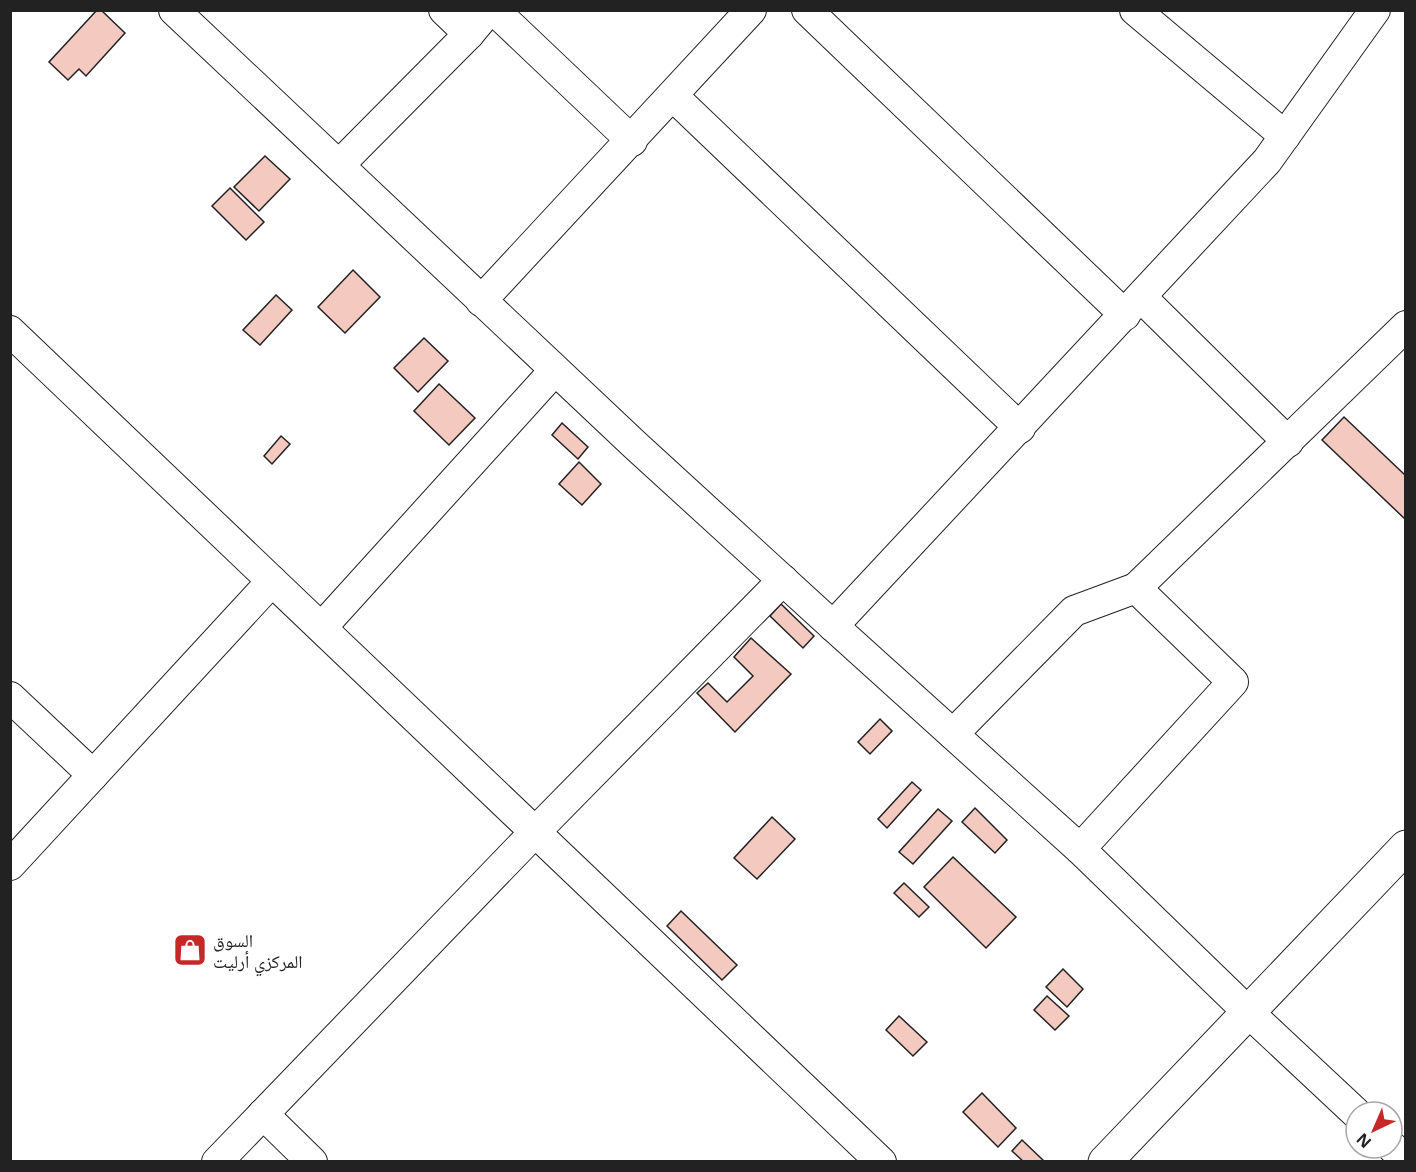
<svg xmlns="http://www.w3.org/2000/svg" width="1416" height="1172" viewBox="0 0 1416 1172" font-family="'Noto Sans','Noto Naskh Arabic',sans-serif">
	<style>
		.building { fill: #f3c9c0; stroke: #222; stroke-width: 1.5 }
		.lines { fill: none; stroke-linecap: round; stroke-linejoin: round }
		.minor-casing { stroke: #222; stroke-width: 32 }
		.major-casing { stroke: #222; stroke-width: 35 }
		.minor { stroke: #fff; stroke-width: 30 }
		.major { stroke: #fff; stroke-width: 33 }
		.labels { text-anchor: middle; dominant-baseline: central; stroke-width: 4.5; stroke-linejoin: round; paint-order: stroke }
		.poi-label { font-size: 18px; fill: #222; stroke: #fff; text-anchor: start }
	</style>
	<rect width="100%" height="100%" fill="#fff"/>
	<g class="building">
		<path d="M97 10H101L125 33 86 76 79 69 68 80 49 62Z"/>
		<path d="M265 156 290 179 259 211 234 187Z"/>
		<path d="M230 188 264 222 246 240 212 206Z"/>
		<path d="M353 270 380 297 345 333 318 307Z"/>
		<path d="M276 295 292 310 260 345 243 330Z"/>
		<path d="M424 338 448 361 418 392 394 368Z"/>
		<path d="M439 384 475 418 449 445 414 411Z"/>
		<path d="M1344 417 1406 476V520L1322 440Z"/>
		<path d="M562 423 588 447 578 459 552 435Z"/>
		<path d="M281 436 290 444 272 464 264 456Z"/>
		<path d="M579 462 601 484 582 505 559 484Z"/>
		<path d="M781 604 814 636 803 648 770 616Z"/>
		<path d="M751 638 791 674 735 732 697 693 708 683 727 702 753 676 734 657Z"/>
		<path d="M880 719 892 731 870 754 858 742Z"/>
		<path d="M912 782 921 790 887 828 878 819Z"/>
		<path d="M975 808 1007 840 995 853 962 822Z"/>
		<path d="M938 809 952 821 913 864 899 852Z"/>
		<path d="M772 817 795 839 757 879 734 858Z"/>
		<path d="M953 857 1016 917 986 948 924 887Z"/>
		<path d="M904 883 929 907 919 917 894 893Z"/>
		<path d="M681 911 737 965 722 980 667 926Z"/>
		<path d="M1063 969 1083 989 1067 1007 1046 987Z"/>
		<path d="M1047 996 1069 1016 1055 1030 1034 1010Z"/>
		<path d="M899 1016 927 1042 913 1056 886 1030Z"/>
		<path d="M982 1093 1016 1128 998 1147 963 1112Z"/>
		<path d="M1022 1140 1045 1162H1024L1012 1151Z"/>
	</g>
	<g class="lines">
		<defs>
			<g id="minor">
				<path d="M174 10 635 445 833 626 1080 849 1247 1011 1356 1113"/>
				<path d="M444 10 469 34"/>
				<path d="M494 10 632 141"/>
				<path d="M807 10 1125 315"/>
				<path d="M1135 10 1285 136"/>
				<path d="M673 96 1020 428"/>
				<path d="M339 165 469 34 489 10"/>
				<path d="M1141 297 1288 442"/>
				<path d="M481 301 751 10"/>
				<path d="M10 331 881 1162"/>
				<path d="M833 626 1267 161 1375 10"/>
				<path d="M322 627 555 370"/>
				<path d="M10 697 93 775"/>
				<path d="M953 734 1074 611 1136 588"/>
				<path d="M1080 849 1233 682 1136 588 1406 326"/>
				<path d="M10 865 272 581"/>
				<path d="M263 1114 312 1162"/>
				<path d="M1392 1147 1406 1159"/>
				<path d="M217 1162 536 831 783 580"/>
			</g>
			<path id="major" d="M1105 1162 1406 847"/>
		</defs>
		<use href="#minor" class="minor-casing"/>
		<use href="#major" class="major-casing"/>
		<use href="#minor" class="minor"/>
		<use href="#major" class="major"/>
	</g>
	<defs>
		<symbol id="shop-square" viewBox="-11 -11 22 22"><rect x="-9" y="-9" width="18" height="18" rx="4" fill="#c62828" stroke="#fff"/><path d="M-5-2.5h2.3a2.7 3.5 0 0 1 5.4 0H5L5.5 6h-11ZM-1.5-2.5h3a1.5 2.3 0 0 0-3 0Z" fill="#fff"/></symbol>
	</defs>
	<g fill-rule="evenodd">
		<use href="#shop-square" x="171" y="931" width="38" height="38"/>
	</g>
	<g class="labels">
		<g class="poi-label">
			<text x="213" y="940">السوق<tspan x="213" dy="21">المركزي أرليت</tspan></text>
		</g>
	</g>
	<rect width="1416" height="1172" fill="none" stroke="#222222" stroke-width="24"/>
	<g transform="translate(1374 1130) rotate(224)"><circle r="28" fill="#ffffff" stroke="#a7a7a7" stroke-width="1.5"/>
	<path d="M0-4.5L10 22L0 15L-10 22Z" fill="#c62828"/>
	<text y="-9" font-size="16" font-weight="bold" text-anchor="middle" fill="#222222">N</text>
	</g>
</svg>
